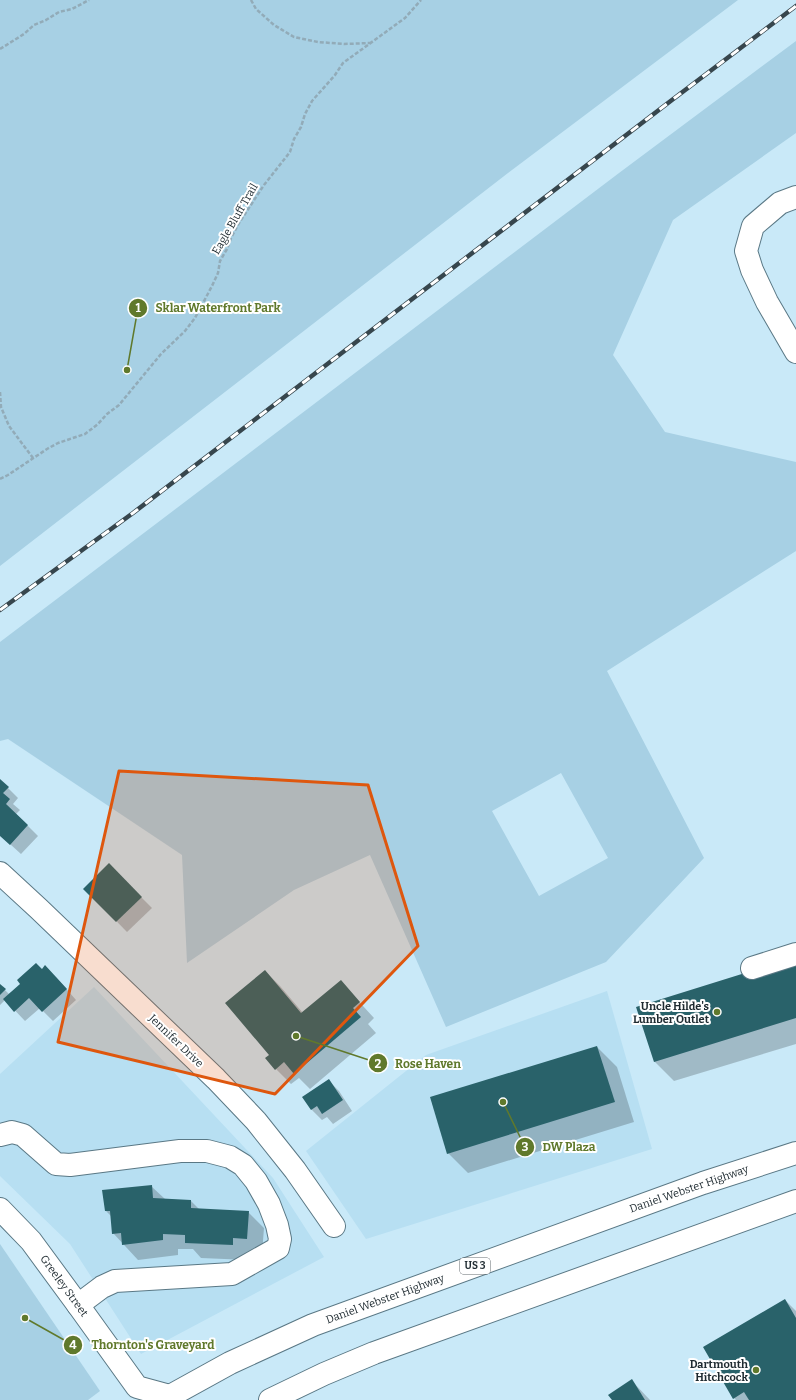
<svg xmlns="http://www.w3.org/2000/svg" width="796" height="1400" viewBox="0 0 796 1400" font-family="Bitter,serif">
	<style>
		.built { fill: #b7dff2 }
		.green { fill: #a7d0e4; fill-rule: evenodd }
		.shadow { fill: #0003 }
		.building { fill: #29626a }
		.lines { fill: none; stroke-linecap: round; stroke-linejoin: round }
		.minor-casing { stroke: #5a7885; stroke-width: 24 }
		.major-casing { stroke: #5a7885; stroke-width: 24 }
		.path { stroke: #92abb8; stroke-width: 2.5; stroke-dasharray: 4 2; stroke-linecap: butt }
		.minor { stroke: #fff; stroke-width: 22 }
		.major { stroke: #fff; stroke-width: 22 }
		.rail-casing { stroke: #37464d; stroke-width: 4.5 }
		.rail { stroke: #fff; stroke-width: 3; stroke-dasharray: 9; stroke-linecap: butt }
		.marked { fill: #de570e; fill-opacity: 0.2; stroke: #de570e; stroke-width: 3; stroke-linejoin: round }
		.poi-dot { fill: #60792c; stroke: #fff; stroke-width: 1.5 }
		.labels { text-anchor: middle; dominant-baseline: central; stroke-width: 4; stroke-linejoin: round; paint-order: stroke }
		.shield { fill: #fff; stroke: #626a6e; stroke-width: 1 }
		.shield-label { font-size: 10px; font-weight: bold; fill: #1e2a30 }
		.street-label { font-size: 11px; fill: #1e2a30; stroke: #fff }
		.poi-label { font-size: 11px; font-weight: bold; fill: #1e2a30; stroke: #fff; text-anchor: end }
		.leader { fill: none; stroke: #60792c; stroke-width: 1.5 }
		.callout-dot { fill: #60792c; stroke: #fff; stroke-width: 1.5 }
		.mark-label { font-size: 12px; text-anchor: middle; font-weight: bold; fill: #fff }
		.callout-label { font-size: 12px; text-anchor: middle; font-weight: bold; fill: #60792c; stroke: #fff; stroke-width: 4; stroke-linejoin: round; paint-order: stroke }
	</style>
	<rect width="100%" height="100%" fill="#c9e9f8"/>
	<g class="built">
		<path d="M94 987 273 1178 324 1257 141 1354 70 1244 0 1176V1074Z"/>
		<path d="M607 991 652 1149 366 1239 306 1151 426 1055Z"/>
	</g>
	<g class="green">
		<path d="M0 0H738L508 173 0 566Z"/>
		<path d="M796 41V133L673 220 613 355 665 432 796 462V551L607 671 704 858 606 962 446 1027 370 855 294 890 187 963 182 855 8 739 0 741V642L619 173ZM561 773 608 858 539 896 492 811Z"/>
		<path d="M0 1244 100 1391 88 1400H0Z"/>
	</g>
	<g class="shadow">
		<path d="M0 780 18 798 13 804 20 810 16 814 38 836 21 854 0 835Z"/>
		<path d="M109 865 152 908 127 932 85 889Z"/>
		<path d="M796 965V1044L674 1081 654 1061 745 974 750 979Z"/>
		<path d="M42 970 56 977 76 1000 53 1021 40 1008 25 1021 5 1000 0 1005V985L9 994Z"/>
		<path d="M265 971 280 986 303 1013 341 982 374 1018 368 1024 376 1033 310 1089 299 1078 291 1084 276 1069 270 1055Z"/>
		<path d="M597 1047 617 1067 634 1122 468 1173 448 1153Z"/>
		<path d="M328 1080 339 1091 352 1111 333 1124 327 1117 322 1120 312 1110 303 1097Z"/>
		<path d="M151 1186 165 1199 191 1201 200 1210 248 1212 264 1228 262 1254 248 1260 201 1258 193 1249H178V1255L138 1260 113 1233 112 1217 106 1211Z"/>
		<path d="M785 1300 796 1311V1400H736L734 1398Z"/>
		<path d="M632 1381 650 1400H613Z"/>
	</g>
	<g class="building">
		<path d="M0 779 9 787 3 793 10 799 6 804 28 825 10 845 0 836Z"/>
		<path d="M109 863 142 897 116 922 83 889Z"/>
		<path d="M36 963 42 969 45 965 67 989 42 1012 29 998 14 1012 3 999 20 984 17 980Z"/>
		<path d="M796 964V1018L654 1062 636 1007 745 973 747 979Z"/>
		<path d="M265 970 301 1013 341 980 360 1002 353 1008 361 1017 294 1074 284 1062 275 1070 265 1058 269 1055 225 1003Z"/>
		<path d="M0 984 6 989 0 995Z"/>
		<path d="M597 1046 615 1102 447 1154 430 1097Z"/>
		<path d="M329 1079 343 1100 322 1114 317 1106 311 1110 302 1097Z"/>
		<path d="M152 1185 153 1198 191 1200V1208L249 1211 247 1239 233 1238V1245L185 1243V1235L163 1234V1240L122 1245 121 1233 112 1234 110 1211H105L102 1190Z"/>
		<path d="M785 1299 796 1318V1400H749L744 1392 733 1399 703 1347Z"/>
		<path d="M632 1379 645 1400H612L608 1395Z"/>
	</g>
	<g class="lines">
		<defs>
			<g id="minor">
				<path d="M796 197 780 203 753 226 746 251 752 270 767 302 796 352"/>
				<path d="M0 873 39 909 216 1079 256 1121 295 1170 334 1226"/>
				<path d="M752 968 796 954"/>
				<path d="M0 1135 12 1132 23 1135 56 1164 70 1165 180 1151H207L230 1157 243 1165 256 1181 269 1204 277 1225 280 1239 278 1248 232 1274 115 1281 102 1287 78 1305"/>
				<path d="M0 1209 31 1241 78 1305 137 1387 170 1396"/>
			</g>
			<g id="major">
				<path d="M163 1400 230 1363 313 1325 703 1183 796 1153"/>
				<path d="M270 1400 324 1374 374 1353 796 1201"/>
			</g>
		</defs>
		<use href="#minor" class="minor-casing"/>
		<use href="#major" class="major-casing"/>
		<g class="path">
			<path d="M251 0 256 9 274 25 294 37 318 42 344 44 371 43"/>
			<path d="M0 49 24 34 34 25 46 20 59 12 72 9 89 0"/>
			<path d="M0 392 1 407 9 426 33 458"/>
			<path d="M0 479 8 475 47 449 58 443 85 434 98 424 107 414 119 405 161 354 185 331 195 318 212 286 218 273 220 261 227 249 231 238 239 223 264 185 290 152 294 139 301 127 305 114 312 101 335 75 343 63 405 18 421 0"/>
		</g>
		<use href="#minor" class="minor"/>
		<use href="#major" class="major"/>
		<defs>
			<path id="rail" d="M0 610 133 513 668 103 796 6"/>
		</defs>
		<use href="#rail" class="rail-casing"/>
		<use href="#rail" class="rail"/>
	</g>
	<path class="marked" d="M119 771 368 785 418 946 275 1094 58 1042Z"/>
	<g class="poi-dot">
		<circle cx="717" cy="1012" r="4"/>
		<circle cx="756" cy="1370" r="4"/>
	</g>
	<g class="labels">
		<rect class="shield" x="460" y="1258" width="30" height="16" rx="3"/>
		<g class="shield-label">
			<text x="475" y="1266">US 3</text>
		</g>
		<g class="street-label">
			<text transform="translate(235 219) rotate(-60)">Eagle Bluff Trail</text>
			<text transform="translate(176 1041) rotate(44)">Jennifer Drive</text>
			<text transform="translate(689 1189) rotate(-19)">Daniel Webster Highway</text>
			<text transform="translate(64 1286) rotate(54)">Greeley Street</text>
			<text transform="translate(385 1299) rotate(-20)">Daniel Webster Highway</text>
		</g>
		<g class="poi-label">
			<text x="709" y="1006">Uncle Hilde's<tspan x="709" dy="13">Lumber Outlet</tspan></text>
			<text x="748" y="1364">Dartmouth<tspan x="748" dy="13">Hitchcock</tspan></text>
		</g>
	</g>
	<path class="leader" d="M127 370L138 308M296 1036L378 1063M503 1102L525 1147M25 1318L73 1345"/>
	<g class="callout-dot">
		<circle cx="127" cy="370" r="4"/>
		<circle cx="296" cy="1036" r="4"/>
		<circle cx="503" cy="1102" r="4"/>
		<circle cx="25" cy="1318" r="4"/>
		<circle cx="138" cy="308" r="10"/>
		<circle cx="378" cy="1063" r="10"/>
		<circle cx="525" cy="1147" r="10"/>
		<circle cx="73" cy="1345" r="10"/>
	</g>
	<g class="mark-label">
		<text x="138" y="312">1</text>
		<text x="378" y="1068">2</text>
		<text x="525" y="1151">3</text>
		<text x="73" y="1349">4</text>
	</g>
	<g class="callout-label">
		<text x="218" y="312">Sklar Waterfront Park</text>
		<text x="428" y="1068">Rose Haven</text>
		<text x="569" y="1151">DW Plaza</text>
		<text x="153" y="1349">Thornton's Graveyard</text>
	</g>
</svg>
